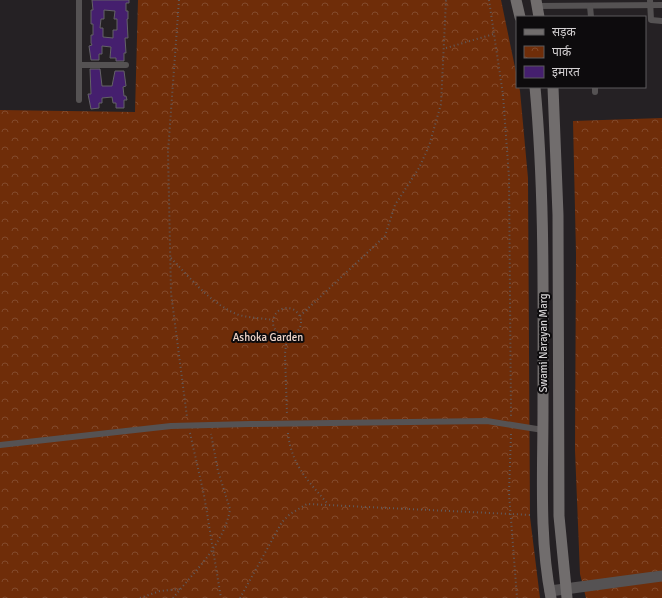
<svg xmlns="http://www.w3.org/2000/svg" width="662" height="598" viewBox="0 0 662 598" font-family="Signika,'Noto Sans Devanagari',sans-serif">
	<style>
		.park { fill: url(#park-crowns) }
		.building { fill: #451f6e; stroke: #646267; fill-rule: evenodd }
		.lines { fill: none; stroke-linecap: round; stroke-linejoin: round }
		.path { stroke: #605c5f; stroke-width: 2; stroke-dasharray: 1 3; stroke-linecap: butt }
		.service { stroke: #555253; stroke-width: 6 }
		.minor { stroke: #555253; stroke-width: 11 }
		.secondary { stroke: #716d6d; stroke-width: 11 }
		.labels { text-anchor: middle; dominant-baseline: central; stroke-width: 4; stroke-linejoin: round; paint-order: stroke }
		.park-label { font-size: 11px; fill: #eed5ca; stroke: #0d0b0d }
		.street-label { font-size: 11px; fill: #d4d1d3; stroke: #0d0b0d }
	</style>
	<defs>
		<pattern id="park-crowns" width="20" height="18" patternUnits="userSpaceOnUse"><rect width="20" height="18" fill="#6f2d09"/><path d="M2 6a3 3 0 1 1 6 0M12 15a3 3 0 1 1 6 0" fill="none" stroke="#834a2c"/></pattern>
	</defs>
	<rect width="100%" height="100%" fill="#252124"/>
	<g class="park">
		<path d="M138 0H501L517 77V87H519L520 91 528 178 530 517 540 598H0V110L135 112Z"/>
		<path d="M662 118V598H586L580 574 575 450 576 254 573 121Z"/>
	</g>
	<g class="building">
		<path d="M92 0H129V3H126V11H128V19H127L128 38H125L126 53H124V61H116V58H110L111 47 102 46V54H99V60H91L89 46 92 45 91 43V35H93V24H91V10H93ZM104 10 115 11 114 19H117V30H113V38L103 37V28H100L101 19H104Z"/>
		<path d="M90 69H100L102 86H112L115 71H124L126 86 123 87 124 96H126L127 100H124V108H116V103H113L112 97 102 98V103H99V108L91 109 88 94H91Z"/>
	</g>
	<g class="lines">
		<g class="path">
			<path d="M179 0 168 152 171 293 187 417"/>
			<path d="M489 0 503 95 509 177 511 416"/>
			<path d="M446 48 494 34"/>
			<path d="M171 258C191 279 212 305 239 315 250 318 262 318 273 320"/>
			<circle cx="287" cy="322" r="14"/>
			<path d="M300 316 385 236 395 205 419 168 429 146 441 104 446 0"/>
			<path d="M287 336 285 354 287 415"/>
			<path d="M190 433 204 495 221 598"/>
			<path d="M288 433C291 464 308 481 328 504"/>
			<path d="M511 434 509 493 517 598"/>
			<path d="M140 598 160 591 180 589"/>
			<path d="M173 598C194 572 225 543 230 509L218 471 211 434"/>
			<path d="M240 598 282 522 290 514 307 504 531 515"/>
		</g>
		<g class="service">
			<path d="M650 0 651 20 662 21"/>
			<path d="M537 6 662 5"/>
			<path d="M590 6 591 17"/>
			<path d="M79 65H126"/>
			<path d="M595 87V92"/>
			<path d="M79 100V0"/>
			<path d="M0 445 171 426 250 424 487 421 543 430"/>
		</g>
		<path class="minor" d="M550 591 662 576"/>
		<g class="secondary">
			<path d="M516 0 520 17"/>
			<path d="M536 0 539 17"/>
			<path d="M535 87C545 195 543 303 543 411 543 473 539 537 551 598"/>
			<path d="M553 87 558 215 559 516 567 598"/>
		</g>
	</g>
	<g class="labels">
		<g class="park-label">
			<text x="268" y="337">Ashoka Garden</text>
		</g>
		<g class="street-label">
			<text transform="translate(543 343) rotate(-90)">Swami Narayan Marg</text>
		</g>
	</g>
	<rect x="516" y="16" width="130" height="72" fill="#0d0b0d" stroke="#5d5a5c"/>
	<rect x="524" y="29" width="20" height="6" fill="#716d6d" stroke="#5d5a5c"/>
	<text x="552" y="36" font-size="12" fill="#d4d1d3">सड़क</text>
	<rect x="524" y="46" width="20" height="12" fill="url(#park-crowns)" stroke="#5d5a5c"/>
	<text x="552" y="56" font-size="12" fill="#d4d1d3">पार्क</text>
	<rect x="524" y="66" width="20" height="12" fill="#451f6e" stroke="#5d5a5c"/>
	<text x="552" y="76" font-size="12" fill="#d4d1d3">इमारत</text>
</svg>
